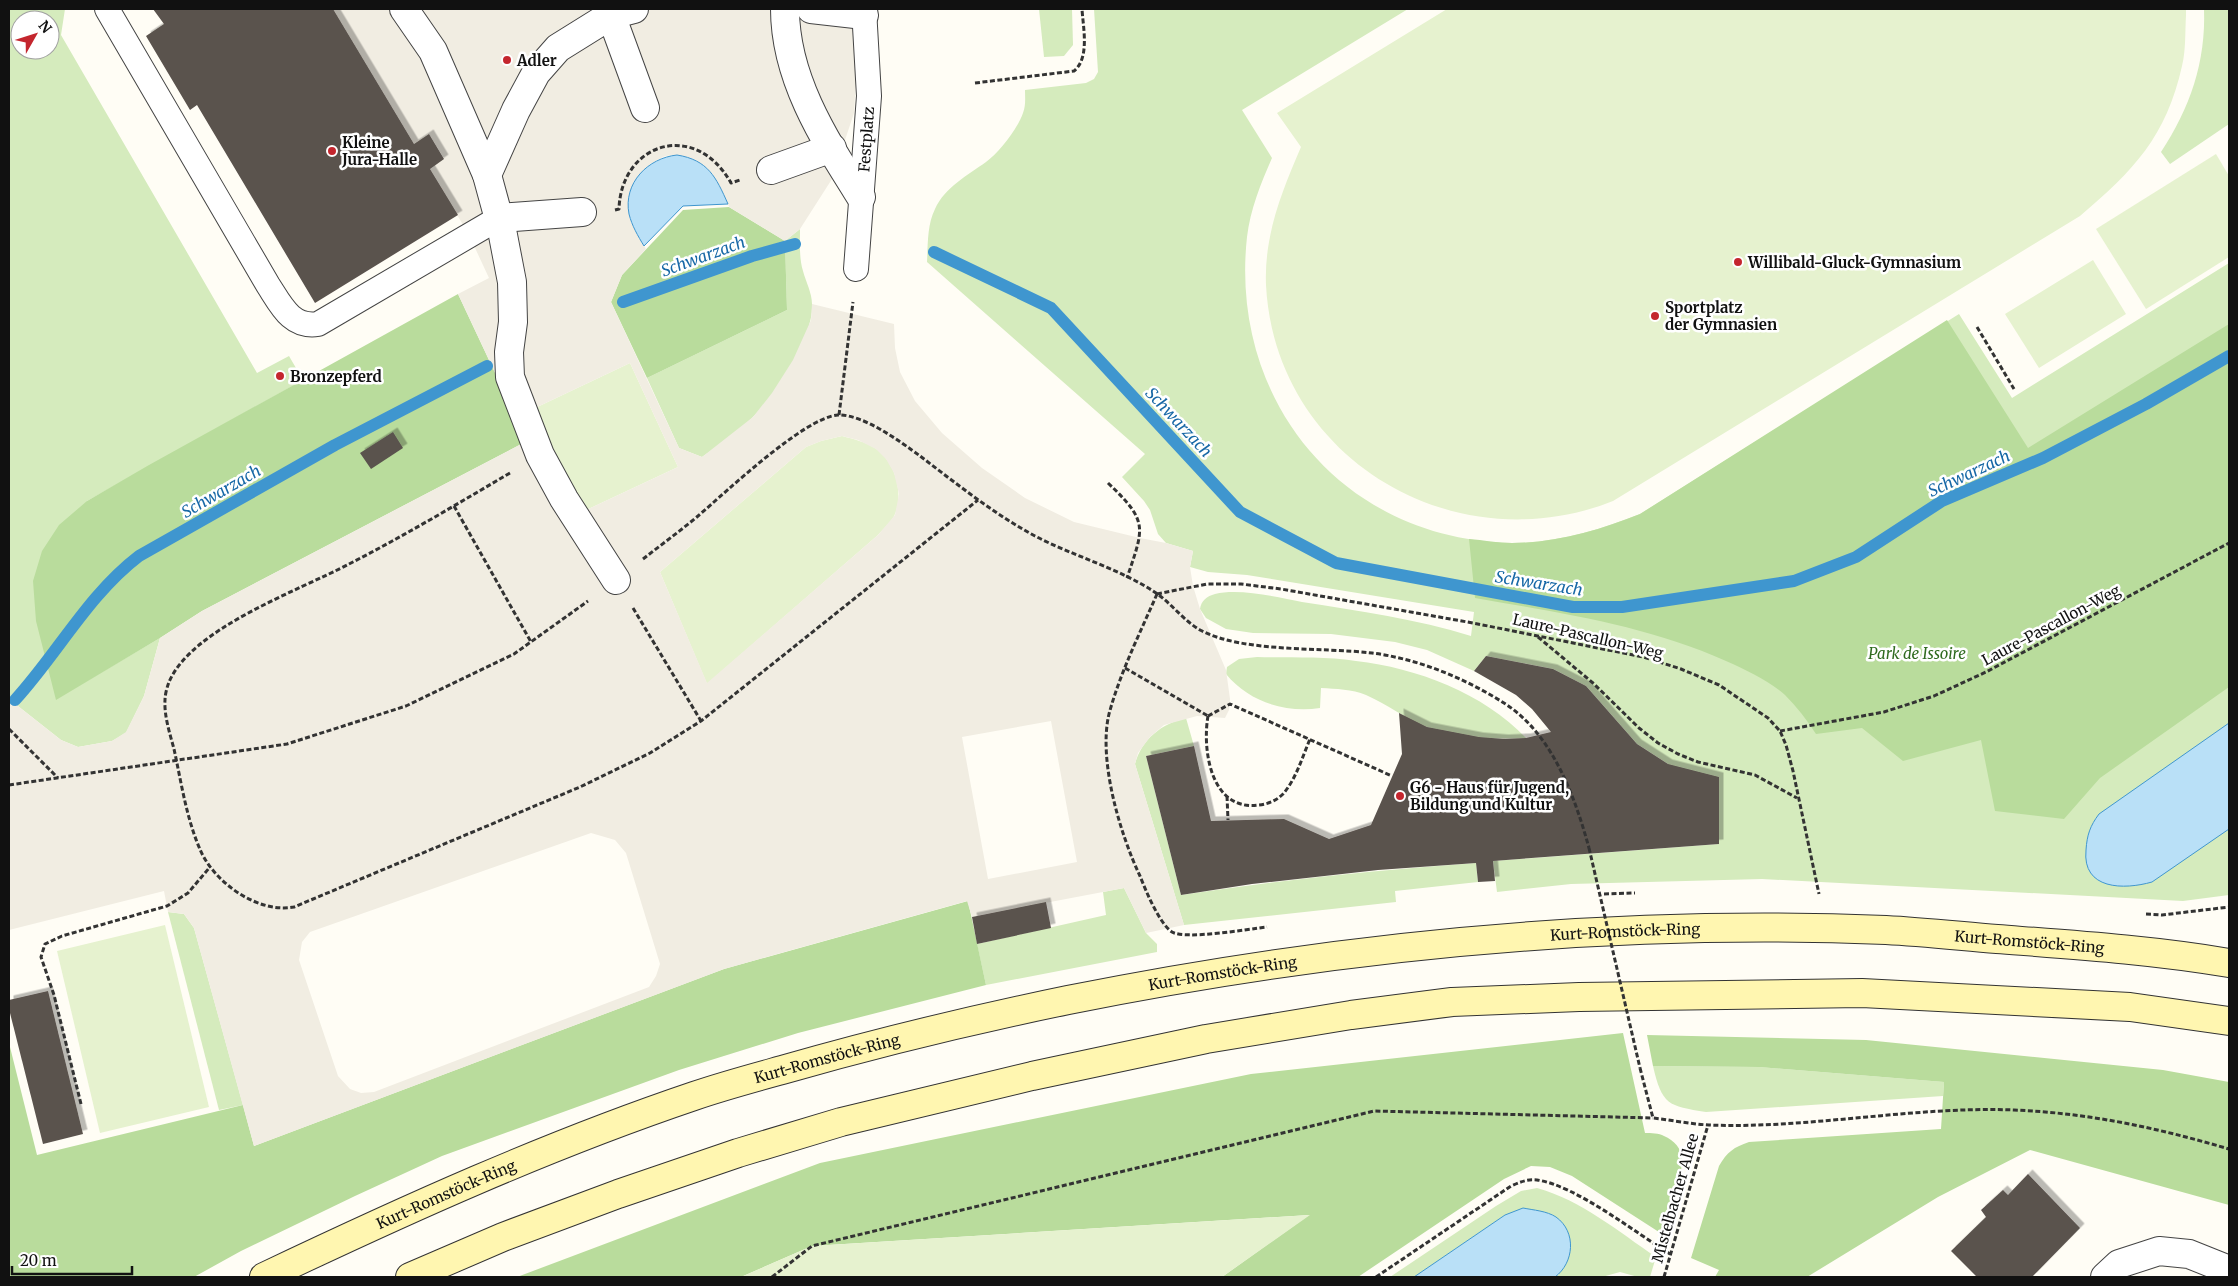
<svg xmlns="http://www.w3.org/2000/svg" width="2238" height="1286" viewBox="0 0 2238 1286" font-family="Merriweather,serif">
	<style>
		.green { fill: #d5ebbd; fill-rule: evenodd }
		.forest { fill: #b9dc9c }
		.pitch { fill: #e6f2cf }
		.plaza { fill: #f1ede2; fill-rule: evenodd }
		.water { fill: #b9e0f7; stroke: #3f96cf }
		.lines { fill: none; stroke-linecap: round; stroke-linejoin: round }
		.stream { stroke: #3f96cf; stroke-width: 12 }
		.building { fill: #5a524d; filter: url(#shadow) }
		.service-casing { stroke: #444; stroke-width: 26 }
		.pedestrian-casing { stroke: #444; stroke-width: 30 }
		.minor-casing { stroke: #444; stroke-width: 30 }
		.secondary-casing { stroke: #333; stroke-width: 30 }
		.path { stroke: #333; stroke-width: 3; stroke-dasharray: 5 2.5; stroke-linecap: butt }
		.service { stroke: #fff; stroke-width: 24 }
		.pedestrian { stroke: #fff; stroke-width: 28 }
		.minor { stroke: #fff; stroke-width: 28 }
		.secondary { stroke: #fff6b0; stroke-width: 28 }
		.path-bridge { stroke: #333; stroke-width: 3; stroke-dasharray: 5 2.5; stroke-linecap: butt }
		.poi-dot { fill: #c4262e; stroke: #fff; stroke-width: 2 }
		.labels { text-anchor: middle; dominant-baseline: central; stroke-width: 5; stroke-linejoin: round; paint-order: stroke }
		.poi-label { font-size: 15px; font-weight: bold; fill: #111; stroke: #fff; text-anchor: start }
		.street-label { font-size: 15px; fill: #111; stroke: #fff }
		.park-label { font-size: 15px; font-style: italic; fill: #2f6b1f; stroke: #fff }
		.water-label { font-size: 16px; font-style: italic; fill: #1768a6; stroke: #fff }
	</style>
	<defs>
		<filter id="shadow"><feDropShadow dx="4.5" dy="-4.5" stdDeviation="0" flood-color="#0004"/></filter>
	</defs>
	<rect width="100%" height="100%" fill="#fffdf5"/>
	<g class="green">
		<path d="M9 9H65L61 35 257 373 289 356 303 380 87 501 56 699 160 638 144 696 126 733 112 741 78 747 61 740 9 699ZM20 20H50V50H20Z"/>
		<path d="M1039 9H1072L1073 45 1064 56 1044 57Z"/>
		<path d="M1094 9H1408L1242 110 1272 158C1261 183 1250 210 1247 237 1229 402 1344 540 1512 543 1556 543 1600 530 1640 514L1959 314 2012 398 2229 263V895L2183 901 1762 879 1571 884 1497 892 1493 861 1719 844 1668 764 1637 744 1586 686 1553 669 1486 656 1474 671 1427 650 1395 642 1331 634 1253 633 1226 629 1206 618 1200 609C1201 601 1207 596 1215 594 1239 588 1278 597 1302 602 1359 611 1417 619 1471 636L1474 612 1247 575 1208 572 1190 567 1193 551 1166 543 1158 534 1150 510 1144 501 1122 477 1145 454 927 262C928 245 927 225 935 209 945 187 968 175 986 162 999 153 1018 128 1023 113 1026 105 1025 98 1025 90L1086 83 1094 79 1098 72Z"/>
		<path d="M2204 9H2229V124L2170 164 2161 152C2190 108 2206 62 2204 9Z"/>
		<path d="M800 229C800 243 799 258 803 271 806 282 812 293 812 304 814 337 776 395 753 417 738 433 719 445 702 457L679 448 647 378 787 310 785 241Z"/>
		<path d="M1257 657C1289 658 1323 656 1356 661 1417 668 1483 693 1526 738 1494 740 1458 737 1427 727 1406 719 1387 704 1366 695 1352 689 1336 689 1321 688L1320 708C1285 713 1249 702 1226 674L1227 667 1239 659Z"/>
		<path d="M1186 718 1194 746 1146 756 1181 895C1279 880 1377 870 1476 863L1478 882 1395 891 1396 902 1184 925 1135 764C1142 739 1161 724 1186 718Z"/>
		<path d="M1124 888 1146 933 1157 944V952L986 985 977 944 1106 915 1103 892Z"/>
		<path d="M168 912 184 914 194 928 243 1105 219 1110Z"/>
		<path d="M1653 1066 1759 1067 1944 1082 1943 1096 1706 1112C1668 1106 1662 1105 1653 1066Z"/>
		<path d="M1537 1188C1581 1200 1619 1232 1656 1257L1650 1277H1638L1620 1272 1602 1277H1555L1559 1274 1556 1217 1535 1210 1505 1215 1414 1277H1390L1496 1206 1521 1191Z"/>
	</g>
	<g class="forest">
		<path d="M729 207 785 241 787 310 647 378 611 302 622 275 683 210Z"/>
		<path d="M458 294 527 441 202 611 160 638 56 700 36 621 33 581 42 551 59 525 87 501 149 465Z"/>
		<path d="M1947 320 2028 448 2229 324V687L2100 778 2064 819 1995 811 1981 740 1903 761 1862 728 1816 734C1807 720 1797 707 1785 695 1768 680 1746 670 1726 661 1646 625 1560 613 1475 598L1469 539C1483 540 1498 543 1512 543 1556 543 1600 530 1640 514Z"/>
		<path d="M968 901 986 985 798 1033 679 1070 442 1156 355 1196 241 1251 194 1277H9V1043L37 1155 243 1105 254 1146 724 969Z"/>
		<path d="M1623 1033 1645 1133C1651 1133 1659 1133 1664 1136 1674 1140 1682 1149 1682 1159 1682 1181 1669 1213 1662 1234L1572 1176 1550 1167 1531 1166 1504 1179 1358 1277H1222L1309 1215 812 1246 741 1277H517L820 1163 1251 1074Z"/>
		<path d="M1647 1035 1866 1040 2163 1070 2229 1082V1205L2030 1150 1938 1197 1807 1277H1715L1719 1270 1691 1258 1719 1166C1727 1152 1734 1147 1749 1142L1941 1129 1944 1082 1759 1067 1653 1066Z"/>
	</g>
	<g class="pitch">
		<path d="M1447 9H2186V15C2185 32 2186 50 2182 66 2166 137 2134 170 2080 216L1613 501C1455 564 1275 459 1266 285 1264 235 1282 191 1301 147L1277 113Z"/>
		<path d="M2216 154 2229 176V257L2146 309 2096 229Z"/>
		<path d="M2093 260 2126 314 2039 368 2005 314Z"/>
		<path d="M630 363 678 467 582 512 533 409Z"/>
		<path d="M842 436C854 439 865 442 875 448 895 461 904 493 895 514 892 522 883 529 878 535L707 684 660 572 806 447 821 441Z"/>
		<path d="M165 925 209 1107 100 1133 57 951Z"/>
		<path d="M1310 1215 1222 1277H741L812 1246Z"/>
	</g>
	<path class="plaza" d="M335 9H853L856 79 854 113 832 179 800 229 785 241 729 207 728 204 677 155 665 156 650 164 628 200 631 222 646 249 622 275 611 302 679 448 702 457 753 417 772 393 793 360 811 320 812 304 894 324 895 348 900 372 915 401 942 433 982 468 1025 498 1074 522 1140 538 1166 543 1193 551 1190 567 1193 586 1200 609 1226 670 1230 699 1229 710 1225 718 1197 716 1164 725 1150 737 1138 753 1135 764 1184 925 1146 933 1124 888 972 917 967 901 724 969 254 1146 194 928 184 914 168 912 164 891 9 930V699L61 740 78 747 112 741 126 732 144 696 160 638 202 611 527 441 458 294 489 278 469 235 430 169 444 158 429 134 414 144 333 10ZM630 363 678 467 582 512 533 409ZM842 436 858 440 876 449 886 459 894 473 899 494 895 515 878 535 707 683 660 572 806 447 821 441ZM1051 721 1077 862 988 879 962 737ZM591 833 615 840 626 853 660 964 656 976 649 987 374 1092 361 1093 350 1089 338 1076 299 960 302 942 310 932Z"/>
	<g class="water">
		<path d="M677 155C708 160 716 177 728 204L683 206 644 246C638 236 632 226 629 214 623 183 648 158 677 155Z"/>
		<path d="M2229 723V829L2152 882C2124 890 2082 890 2086 850 2087 835 2090 826 2099 814Z"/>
		<path d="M1523 1208C1533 1210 1547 1211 1556 1217 1577 1232 1574 1263 1555 1277H1414L1505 1215Z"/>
	</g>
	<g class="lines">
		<g class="stream">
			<path d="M934 252 1051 308 1240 512 1336 563 1573 607H1622L1794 581 1856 557 1942 501 2043 458 2146 404 2229 356"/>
			<path d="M623 302 752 256 795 244"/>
			<path d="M15 700C58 653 88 595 139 556L335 445 487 366"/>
		</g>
	</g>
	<g class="building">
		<path d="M153 9H333L414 144 429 134 444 159 430 169 458 215 315 303 197 105 190 110 146 36 164 24Z"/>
		<path d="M393 432 403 448 371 469 360 453Z"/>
		<path d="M1486 656 1553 669 1586 686 1637 744 1668 764 1719 777V844L1493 861 1495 881 1478 882 1476 863 1378 870 1252 884 1181 895 1146 756 1194 746 1211 821 1284 819 1329 839 1371 825 1402 754 1399 713 1427 727 1479 737 1504 739 1526 738 1551 732 1532 709 1516 695 1474 671Z"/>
		<path d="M1046 902 1051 928 977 944 972 917Z"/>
		<path d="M48 991 83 1134 43 1144 9 1009V1000Z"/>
		<path d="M2028 1174 2080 1228 2032 1277H1977L1951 1251 1986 1217 1981 1210 2003 1190 2008 1195Z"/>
	</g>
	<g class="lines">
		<defs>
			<g id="service">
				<path d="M107 9 268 285C281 305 291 328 318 324L499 218"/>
				<path id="s1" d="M856 269 869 96 864 9"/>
			</g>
			<g id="pedestrian">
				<path d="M404 9 433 51 487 175 502 230 512 282 513 322 509 352 510 377 540 455 564 499 616 580"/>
				<path d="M785 9C785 79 825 140 861 197"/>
				<path d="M811 9 864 15"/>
				<path d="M611 15 645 108"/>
				<path d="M771 170 832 148"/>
				<path d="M487 175 516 110 536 73 558 48 611 15 634 9"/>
				<path d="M499 218 582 212"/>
			</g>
			<path id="minor" d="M2105 1277 2119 1264 2159 1251 2189 1254 2229 1270"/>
			<g id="secondary">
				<path id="s2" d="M264 1277C405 1210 546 1146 694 1096 723 1086 753 1078 782 1070 876 1043 971 1020 1068 1000 1337 946 1611 919 1886 930 1923 932 1960 936 1997 939 2075 945 2152 950 2229 963"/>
				<path d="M410 1277 503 1237 618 1194 738 1153 841 1122 1032 1076 1206 1039 1351 1015 1452 1002 1579 997 1862 993 2130 1007 2229 1021"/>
			</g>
		</defs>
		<use href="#service" class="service-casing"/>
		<use href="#pedestrian" class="pedestrian-casing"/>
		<use href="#minor" class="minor-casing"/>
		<use href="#secondary" class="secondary-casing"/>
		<g class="path">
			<path d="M975 83 1074 71C1090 58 1083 27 1082 9"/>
			<path d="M615 210 619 209C621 143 695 119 731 183L740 180"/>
			<path d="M1977 327 2014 389"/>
			<path d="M839 415 853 302"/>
			<path d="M510 473C457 504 404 536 349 564 298 591 192 628 169 682 167 687 165 695 165 700 164 716 170 734 174 749 181 781 186 816 199 847 212 881 257 914 294 907L580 787 650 753 701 721 978 500"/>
			<path d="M1108 483C1149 522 1144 527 1127 578"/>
			<path d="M454 506 531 642"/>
			<path d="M643 559C661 545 680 531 698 516 726 492 805 417 838 415 863 414 901 442 920 456 957 484 994 514 1035 536 1073 556 1121 569 1156 593 1172 604 1183 620 1200 630 1243 653 1322 647 1372 653 1419 659 1467 679 1507 705 1553 736 1575 797 1589 848"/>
			<path d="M1157 594C1140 633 1120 673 1109 714 1098 760 1120 834 1140 876 1146 891 1159 923 1172 932 1186 940 1248 929 1267 927"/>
			<path d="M1157 594 1207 584H1241L1281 589 1473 623 1643 657 1681 669 1719 685 1768 718 1780 731 1786 745 1793 771 1819 894"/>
			<path d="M633 608 701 721"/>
			<path d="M1538 637 1593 683 1639 728 1658 743 1678 754 1698 762 1755 775 1797 798"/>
			<path d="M1125 668 1208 716"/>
			<path d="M1208 716C1202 750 1211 812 1259 805 1268 804 1276 801 1283 794 1296 779 1302 758 1310 739"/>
			<path d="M1208 716 1230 704 1392 776"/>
			<path d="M9 729 58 778"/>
			<path d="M1780 731 1884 712 1934 696 1986 672 2229 543"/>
			<path d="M9 785 287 744 406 706 514 654 588 601"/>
			<path d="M1227 796 1228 820"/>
			<path d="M1604 894 1635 893"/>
			<path d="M2146 914 2162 915 2229 907"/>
			<path d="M1640 1068 1653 1118C1671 1120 1690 1124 1709 1125 1809 1129 1913 1106 2014 1110 2089 1113 2158 1128 2229 1149"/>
			<path d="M81 1104 54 995 41 957 45 944 62 936 167 906 188 893 210 867"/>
			<path d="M772 1277 812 1246 1374 1111 1653 1118"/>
			<path d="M1376 1277 1511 1186C1520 1182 1527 1179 1537 1180 1575 1185 1636 1233 1670 1254"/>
			<path d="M1664 1277 1708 1125"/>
		</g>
		<use href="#service" class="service"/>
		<use href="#pedestrian" class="pedestrian"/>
		<use href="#minor" class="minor"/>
		<use href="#secondary" class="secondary"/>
		<path class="path-bridge" d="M1589 848 1640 1068"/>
	</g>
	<g class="poi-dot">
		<circle cx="507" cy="60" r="5"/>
		<circle cx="332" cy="151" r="5"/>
		<circle cx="1738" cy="262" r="5"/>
		<circle cx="1655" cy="316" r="5"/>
		<circle cx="280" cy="376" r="5"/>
		<circle cx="1400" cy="796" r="5"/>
	</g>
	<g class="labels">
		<g class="poi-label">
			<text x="517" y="60">Adler</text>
			<text x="342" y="142">Kleine<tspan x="342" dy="17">Jura-Halle</tspan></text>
			<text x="1748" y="262">Willibald-Gluck-Gymnasium</text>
			<text x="1665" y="307">Sportplatz<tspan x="1665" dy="17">der Gymnasien</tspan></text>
			<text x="290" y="376">Bronzepferd</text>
			<text x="1410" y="787">G6 - Haus für Jugend,<tspan x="1410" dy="17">Bildung und Kultur</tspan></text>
		</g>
		<g class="street-label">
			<text stroke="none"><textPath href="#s1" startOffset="130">Festplatz</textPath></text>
			<text transform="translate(2051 625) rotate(-28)">Laure-Pascallon-Weg</text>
			<text transform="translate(1588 636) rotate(13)">Laure-Pascallon-Weg</text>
			<text stroke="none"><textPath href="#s2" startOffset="1415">Kurt-Romstöck-Ring</textPath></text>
			<text stroke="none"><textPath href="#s2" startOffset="1820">Kurt-Romstöck-Ring</textPath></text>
			<text stroke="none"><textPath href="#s2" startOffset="1010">Kurt-Romstöck-Ring</textPath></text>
			<text stroke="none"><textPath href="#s2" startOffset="605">Kurt-Romstöck-Ring</textPath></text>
			<text stroke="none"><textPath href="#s2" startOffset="200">Kurt-Romstöck-Ring</textPath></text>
			<text transform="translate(1675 1198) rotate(-74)">Mistelbacher Allee</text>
		</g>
		<g class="park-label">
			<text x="1917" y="653">Park de Issoire</text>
		</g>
		<g class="water-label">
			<text transform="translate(703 256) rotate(-20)">Schwarzach</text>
			<text transform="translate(1179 422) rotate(47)">Schwarzach</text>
			<text transform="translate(1969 473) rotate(-25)">Schwarzach</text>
			<text transform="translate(221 491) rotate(-30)">Schwarzach</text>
			<text transform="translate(1539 583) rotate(9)">Schwarzach</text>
		</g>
	</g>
	<rect width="2238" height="1286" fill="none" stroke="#111111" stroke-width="20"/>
	<g transform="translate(35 35) rotate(51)"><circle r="24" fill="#ffffff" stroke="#a0a0a0"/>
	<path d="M0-4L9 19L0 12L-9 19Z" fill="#c4262e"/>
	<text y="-8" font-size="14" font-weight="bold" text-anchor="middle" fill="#111111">N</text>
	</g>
	<path d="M12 1266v8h120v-8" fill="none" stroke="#111111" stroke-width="2.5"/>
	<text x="20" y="1266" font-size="15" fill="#111111" stroke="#ffffff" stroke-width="4" paint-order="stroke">20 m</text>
</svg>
